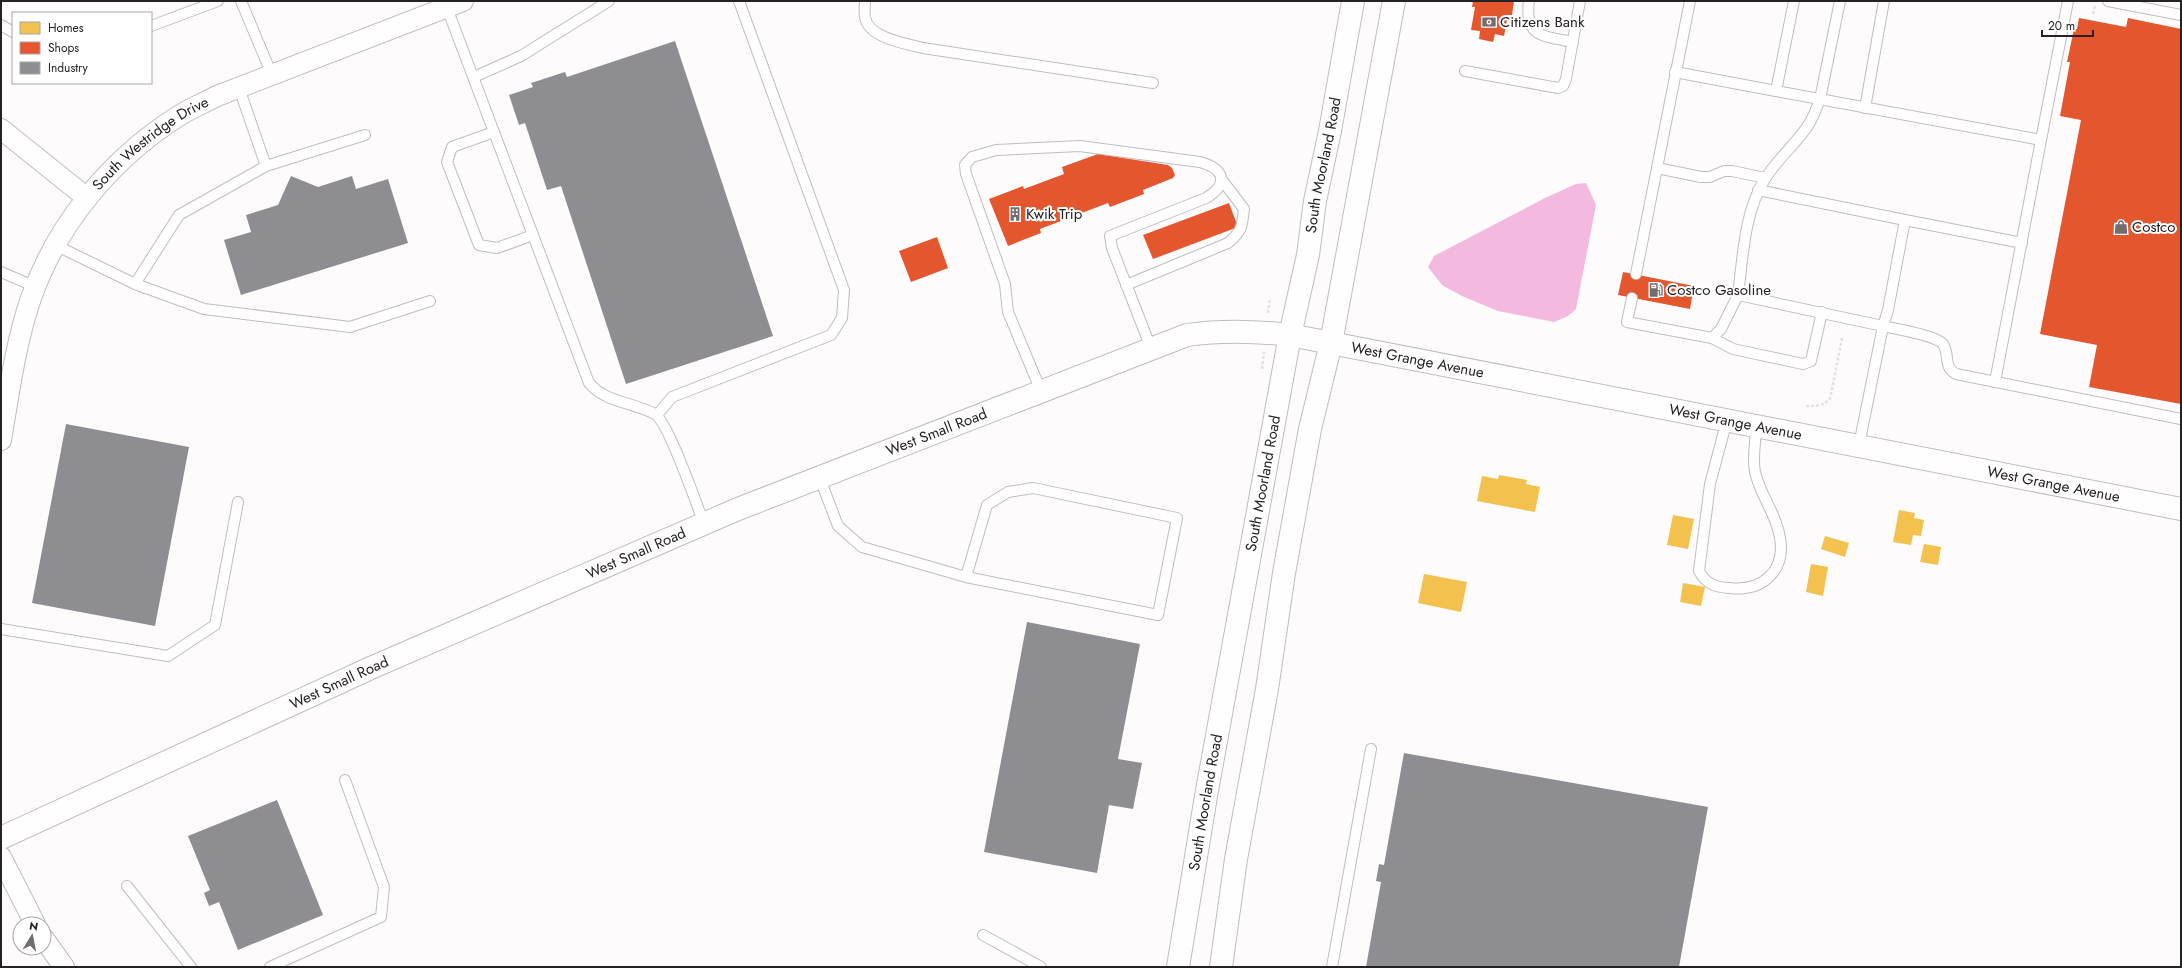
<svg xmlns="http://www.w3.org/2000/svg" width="2182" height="968" viewBox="0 0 2182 968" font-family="Jost,sans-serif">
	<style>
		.water { fill: #f3b9df }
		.homes { fill: #f2c14e }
		.shops { fill: #e4572e }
		.industry { fill: #8d8d92 }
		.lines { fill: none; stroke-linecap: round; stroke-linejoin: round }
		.lane-casing { stroke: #c0bdbf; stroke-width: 12 }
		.street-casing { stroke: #c0bdbf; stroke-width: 22 }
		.secondary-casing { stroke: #c0bdbf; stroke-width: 24 }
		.path { stroke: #e2e2e2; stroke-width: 2.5; stroke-dasharray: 3 2; stroke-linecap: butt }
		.lane { stroke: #fffeff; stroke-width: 10 }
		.street { stroke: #fffeff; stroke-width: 20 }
		.secondary { stroke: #fffeff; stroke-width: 22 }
		.labels { text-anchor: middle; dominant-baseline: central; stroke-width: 4; stroke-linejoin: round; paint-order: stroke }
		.poi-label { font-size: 15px; fill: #262124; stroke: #fff; text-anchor: start }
		.street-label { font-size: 15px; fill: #262124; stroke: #fff }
	</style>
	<rect width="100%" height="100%" fill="#fefbfd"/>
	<path class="water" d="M1586 183 1596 205 1576 309 1568 316 1554 322 1498 311 1462 296 1442 285 1428 267 1434 256 1545 198 1576 184Z"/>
	<g class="homes">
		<path d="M1499 475 1527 480 1526 484 1540 487 1535 512 1477 501 1482 476 1498 479Z"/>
		<path d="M1899 510 1915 513 1914 518 1924 520 1921 536 1913 535 1911 545 1893 542Z"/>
		<path d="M1673 515 1694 519 1688 549 1667 545Z"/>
		<path d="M1825 536 1849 543 1845 557 1821 549Z"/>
		<path d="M1924 544 1941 547 1938 565 1920 562Z"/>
		<path d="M1811 564 1828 567 1823 596 1806 592Z"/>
		<path d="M1424 574 1467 582 1461 612 1418 603Z"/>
		<path d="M1683 583 1705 587 1701 606 1680 602Z"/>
	</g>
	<g class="shops">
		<path d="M1473 1H1514L1512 15H1508L1504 36 1495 34 1493 42 1479 39 1480 31 1471 30 1475 7H1472Z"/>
		<path d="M2079 18 2126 27 2128 18 2181 29V404L2089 387 2097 345 2040 334 2081 120 2060 116 2070 62H2067L2074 29H2077Z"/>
		<path d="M1098 154 1168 165 1172 168 1175 175 1173 178 1143 190 1144 194 1110 207 1108 203 1040 229 1041 233 1008 246 989 199 1023 186 1024 189 1064 174 1062 167Z"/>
		<path d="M1229 203 1238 227 1153 259 1143 235Z"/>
		<path d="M937 237 948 268 911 282 899 251Z"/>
		<path d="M1623 272 1694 286 1690 309 1618 295Z"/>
	</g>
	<g class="industry">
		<path d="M675 41 773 336 626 384 561 186 547 190 525 123 519 125 509 95 533 87 531 83 565 72 567 77Z"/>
		<path d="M291 176 318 187 352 176 356 189 388 179 408 243 241 295 224 240 251 232 246 215 278 205Z"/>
		<path d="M66 424 189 447 155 626 32 603Z"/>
		<path d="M1027 622 1140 644 1118 759 1142 763 1133 809 1109 805 1097 873 984 852Z"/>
		<path d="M1404 753 1708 807 1679 967H1366L1381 882 1376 881 1379 864 1384 865Z"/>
		<path d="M277 800 323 915 238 950 219 902 209 906 204 893 210 890 188 836Z"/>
	</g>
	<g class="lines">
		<defs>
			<g id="lane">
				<path d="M241 1 272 75"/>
				<path d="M865 1C865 6 864 12 865 17 868 38 907 44 923 48L1153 83"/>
				<path d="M1529 1C1524 37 1543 36 1573 42"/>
				<path d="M1690 1 1657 168 1701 177H1710L1724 171H1732L1765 178"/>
				<path d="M1794 1 1776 91 2041 140 2068 1"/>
				<path d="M1840 1 1820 99C1817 107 1814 116 1809 124 1798 142 1777 159 1765 179 1744 212 1743 257 1738 295L1883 326 1859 445"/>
				<path d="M2108 1 2181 15"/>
				<path d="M447 8 589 383C606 403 633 402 655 414 668 422 697 505 704 524"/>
				<path d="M1 25 13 32"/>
				<path d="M151 26 218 1"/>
				<path d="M1465 71 1558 88 1563 86 1566 79 1580 1"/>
				<path d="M1675 72 1776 91"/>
				<path d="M474 77 521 56 609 1"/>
				<path d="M1865 108 1884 1"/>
				<path d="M494 132 452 147 447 162 479 245 497 248 533 235"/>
				<path d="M266 166 365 135"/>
				<path d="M1758 190 1905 220 1888 310 1883 326C1895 329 1935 335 1943 344 1950 355 1943 367 1956 374L2181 419"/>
				<path d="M1905 220 2022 243"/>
				<path d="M55 245 135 284 179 215 266 166 239 88"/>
				<path d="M1 272 36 287"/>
				<path d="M1636 274 1657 168"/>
				<path d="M135 284 204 309 350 327 430 301"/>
				<path d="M1126 285 1228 243C1242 231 1242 227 1244 209L1222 180"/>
				<path d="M1632 298 1627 322 1712 338 1733 349 1803 364 1811 361 1822 312"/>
				<path d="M1712 338 1721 329 1738 295"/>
				<path d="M1995 382 2041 140"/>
				<path d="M1041 391 1008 312 1005 284 966 174 965 165 972 157 996 150 1080 146 1200 162C1225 169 1229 184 1206 198L1110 236 1112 248 1151 348"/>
				<path d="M657 415 672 397 831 335 842 318 844 290 739 1"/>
				<path d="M1727 420 1710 484 1699 571C1706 584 1715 587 1729 588 1761 592 1786 572 1780 538 1777 515 1760 495 1755 472 1752 458 1756 440 1756 426"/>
				<path d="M819 476 838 526 862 547 966 577 987 505 1008 492 1033 488 1177 518 1158 615 966 577"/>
				<path d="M1 629 168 656 215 625 238 502"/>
				<path d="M127 886 191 967"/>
				<path d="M983 935 1041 967"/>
				<path d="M270 967 381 917 384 887 345 780"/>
				<path d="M1332 967 1371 749"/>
			</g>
			<g id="street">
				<path d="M1 129 87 198"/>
				<path id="s1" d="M1 440C9 394 15 346 30 301 56 225 110 160 177 117 189 109 204 103 217 96L463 1"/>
				<path d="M1 857 35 924"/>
				<path d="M44 939 64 967"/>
			</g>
			<g id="secondary">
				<path id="s2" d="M1 838 373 667 738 509 1187 335C1221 330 1256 331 1290 335L2181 509"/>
				<path id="s3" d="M1178 967 1206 796 1290 335 1308 255 1315 201 1330 131 1353 1"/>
				<path d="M1221 967 1236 859 1267 689 1284 573 1310 429 1331 343 1394 1"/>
			</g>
		</defs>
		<use href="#lane" class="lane-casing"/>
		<use href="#street" class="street-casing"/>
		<use href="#secondary" class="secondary-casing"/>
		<g class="path">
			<path d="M2093 14 2095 5"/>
			<path d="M1268 313 1270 298"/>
			<path d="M1262 369 1264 352"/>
			<path d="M1806 406C1816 406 1823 406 1830 399L1842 338"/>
		</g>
		<use href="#lane" class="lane"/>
		<use href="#street" class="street"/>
		<use href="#secondary" class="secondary"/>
	</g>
	<defs>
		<symbol id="bank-bare" viewBox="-9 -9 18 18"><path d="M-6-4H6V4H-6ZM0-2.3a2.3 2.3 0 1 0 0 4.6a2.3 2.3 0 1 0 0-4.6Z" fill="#726d70" stroke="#fff" stroke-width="2.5" paint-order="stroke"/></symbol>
		<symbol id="building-bare" viewBox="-9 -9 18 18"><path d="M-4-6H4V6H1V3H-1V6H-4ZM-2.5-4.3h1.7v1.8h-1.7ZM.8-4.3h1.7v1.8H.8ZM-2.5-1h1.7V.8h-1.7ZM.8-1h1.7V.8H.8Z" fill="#726d70" stroke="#fff" stroke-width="2.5" paint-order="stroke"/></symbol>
		<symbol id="shop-bare" viewBox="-9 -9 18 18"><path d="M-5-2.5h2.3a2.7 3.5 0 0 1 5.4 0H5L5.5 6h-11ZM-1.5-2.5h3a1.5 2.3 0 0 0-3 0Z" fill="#726d70" stroke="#fff" stroke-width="2.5" paint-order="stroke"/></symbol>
		<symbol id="fuel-bare" viewBox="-9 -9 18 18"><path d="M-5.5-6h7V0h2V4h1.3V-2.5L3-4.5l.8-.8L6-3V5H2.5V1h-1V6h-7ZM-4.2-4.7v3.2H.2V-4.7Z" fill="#726d70" stroke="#fff" stroke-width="2.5" paint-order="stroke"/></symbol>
	</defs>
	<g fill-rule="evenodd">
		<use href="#bank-bare" x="1479" y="12" width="20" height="20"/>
		<use href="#building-bare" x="1005" y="204" width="20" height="20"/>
		<use href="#shop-bare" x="2111" y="217" width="20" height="20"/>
		<use href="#fuel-bare" x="1646" y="280" width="20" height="20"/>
	</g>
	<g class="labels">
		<g class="poi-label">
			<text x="1500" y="22">Citizens Bank</text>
			<text x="1026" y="214">Kwik Trip</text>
			<text x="2132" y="227">Costco</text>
			<text x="1667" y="290">Costco Gasoline</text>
		</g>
		<g class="street-label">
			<text stroke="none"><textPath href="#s1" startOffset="345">South Westridge Drive</textPath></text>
			<text stroke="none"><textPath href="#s3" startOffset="815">South Moorland Road</textPath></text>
			<text stroke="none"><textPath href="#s2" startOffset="1522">West Grange Avenue</textPath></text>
			<text stroke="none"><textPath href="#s2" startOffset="1846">West Grange Avenue</textPath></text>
			<text stroke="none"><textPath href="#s2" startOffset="1020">West Small Road</textPath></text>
			<text stroke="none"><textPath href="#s3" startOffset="491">South Moorland Road</textPath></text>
			<text stroke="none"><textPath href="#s2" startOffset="2170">West Grange Avenue</textPath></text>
			<text stroke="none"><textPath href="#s2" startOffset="696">West Small Road</textPath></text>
			<text stroke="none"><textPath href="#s2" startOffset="372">West Small Road</textPath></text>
			<text stroke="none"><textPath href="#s3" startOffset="167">South Moorland Road</textPath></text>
		</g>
	</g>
	<rect width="2182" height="968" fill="none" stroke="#262124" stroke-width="4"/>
	<rect x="12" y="12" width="140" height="72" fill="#ffffff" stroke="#a8a6a7"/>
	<rect x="20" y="22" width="20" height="12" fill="#f2c14e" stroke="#a8a6a7"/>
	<text x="48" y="32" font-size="12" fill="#262124">Homes</text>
	<rect x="20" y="42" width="20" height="12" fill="#e4572e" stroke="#a8a6a7"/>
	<text x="48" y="52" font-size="12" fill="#262124">Shops</text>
	<rect x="20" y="62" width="20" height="12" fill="#8d8d92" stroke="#a8a6a7"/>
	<text x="48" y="72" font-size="12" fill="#262124">Industry</text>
	<g transform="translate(32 936) rotate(10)"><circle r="19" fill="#ffffff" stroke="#a8a6a7"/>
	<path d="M0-3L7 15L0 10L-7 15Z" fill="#726d70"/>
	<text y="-6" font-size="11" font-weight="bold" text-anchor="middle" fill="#262124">N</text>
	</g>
	<path d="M2042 30v6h51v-6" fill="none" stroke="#262124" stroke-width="2"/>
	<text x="2048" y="30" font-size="12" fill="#262124" stroke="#ffffff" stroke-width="3" paint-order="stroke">20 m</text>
</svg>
